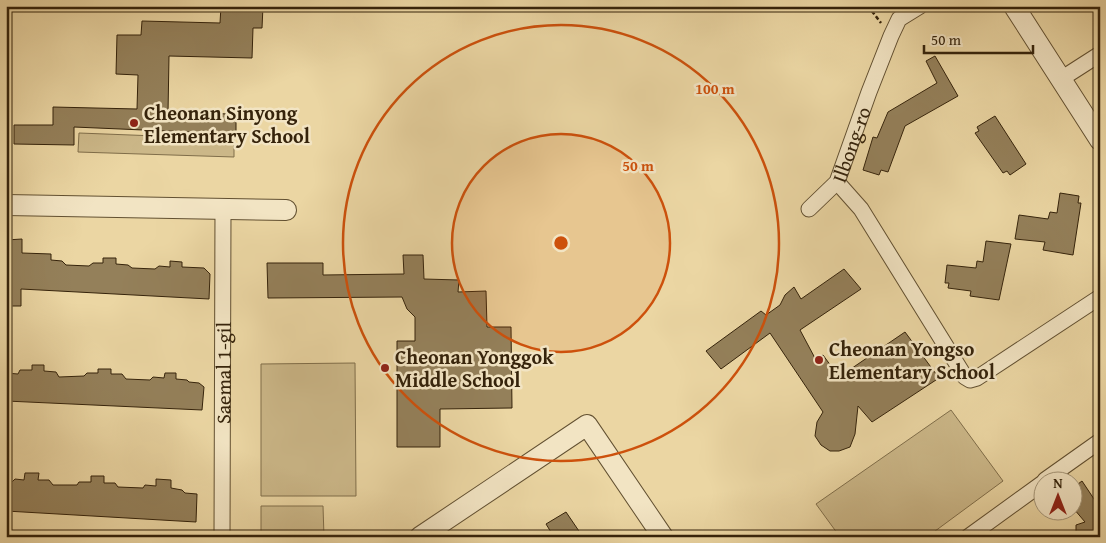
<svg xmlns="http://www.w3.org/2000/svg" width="1106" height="543" viewBox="0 0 1106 543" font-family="'Gentium Book Plus',serif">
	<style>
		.green { fill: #ccb889; stroke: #806e4a }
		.building { fill: #94805a; stroke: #35230b }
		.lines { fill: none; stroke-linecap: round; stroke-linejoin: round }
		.minor-casing { stroke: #625031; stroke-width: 17 }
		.tertiary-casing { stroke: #625031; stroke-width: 22 }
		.path { stroke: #35230b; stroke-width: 2.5; stroke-dasharray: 4 2.5; stroke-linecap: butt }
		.minor { stroke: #f2e4c3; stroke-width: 15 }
		.tertiary { stroke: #f2e4c3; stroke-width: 20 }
		.ring { fill: none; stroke: #cd510c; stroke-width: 2.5 }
		.poi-dot { fill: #8f2418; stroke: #f2e4c3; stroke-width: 2 }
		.labels { text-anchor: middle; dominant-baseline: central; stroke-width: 5; stroke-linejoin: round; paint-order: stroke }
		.poi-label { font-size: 20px; font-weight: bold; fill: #35230b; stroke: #f2e4c3; text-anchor: start }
		.street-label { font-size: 20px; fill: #35230b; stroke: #f2e4c3 }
		.centre { fill: #cd510c; stroke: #f2e4c3; stroke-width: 2.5 }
		.ring-label { font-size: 15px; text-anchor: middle; font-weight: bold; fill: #cd510c; stroke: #f2e4c3; stroke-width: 5; stroke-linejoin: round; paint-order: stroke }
	</style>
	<rect width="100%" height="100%" fill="#ebd6a3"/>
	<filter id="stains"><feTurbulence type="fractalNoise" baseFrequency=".004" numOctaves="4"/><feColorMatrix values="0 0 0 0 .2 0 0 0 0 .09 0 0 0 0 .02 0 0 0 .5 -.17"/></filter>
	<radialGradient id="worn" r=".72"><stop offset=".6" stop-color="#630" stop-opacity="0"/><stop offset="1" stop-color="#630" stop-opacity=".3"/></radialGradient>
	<g class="green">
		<path d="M79 133 234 139V157L78 152Z"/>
		<path d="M355 363 356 496H261V364Z"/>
		<path d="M951 410 1003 481 927 537H840L816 504Z"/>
		<path d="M261 506H323L324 537H261Z"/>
	</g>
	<g class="building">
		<path d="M221 6H263L262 28H253L252 58 169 56 168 113 236 114V134L74 127V145L14 144V125H53V107L137 109 138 75 116 74 117 35H141L142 21 220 23Z"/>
		<path d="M935 56 958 96 905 126 888 172 881 170 879 175 863 170 873 137 877 138 888 112 937 83 926 61Z"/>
		<path d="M995 116 1026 164 1010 175 1007 171 1003 173 975 133 979 131 977 127Z"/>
		<path d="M1060 193 1079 196 1078 203H1081L1073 255 1043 250 1045 242 1015 239 1019 215 1048 219 1050 212 1057 213Z"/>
		<path d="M22 239V253L51 254V260L62 261 66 265 89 266 93 263H103V258H116V264L128 265 132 268 155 269 159 266 170 267V261L182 262V267L204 268 210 274 209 299 21 289V306H6V240Z"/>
		<path d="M986 241 1011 244 999 300 970 296 971 291 948 288 949 283H945L947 265 976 268 977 261 983 262Z"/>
		<path d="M403 255H423L424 279 459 280 458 292 486 291 487 327H511L512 408 440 409V447H397V341H415V317L407 309 402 297 268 298 267 263H323V275L404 274Z"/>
		<path d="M844 269 861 289 800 330 816 360 823 355 839 377 905 332 939 378 872 422 858 406 855 434 850 447 839 451H830L821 445 815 436 817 422 823 412 770 333 721 369 706 351 761 311 766 315 780 305 785 295 794 287 801 299Z"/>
		<path d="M32 365H44V371L56 372 59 377 84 376 87 373H98V369H111V374H122L126 379 150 380 153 377 164 378 165 373H176V379L187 380 189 382 199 383 204 387 202 410 6 401V373L18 374 20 370H32Z"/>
		<path d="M25 473H39L38 480H49L53 485H77L79 482H91V476H104V483H115L118 487 143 488 145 485 156 486V479L171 480V488L182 490 185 493 197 494 196 522 6 511V482H12L15 479 24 480Z"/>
		<path d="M1082 481 1100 508V537H1076V525L1085 522 1074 509V487Z"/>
		<path d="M566 512 583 537H554L546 524Z"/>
	</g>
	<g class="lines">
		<defs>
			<g id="minor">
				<path d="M1061 79 1100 54"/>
				<path d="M837 182 861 209 965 377 970 380 977 378 1100 297"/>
				<path id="s1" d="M809 209 837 182 869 92 891 36 899 19 920 6"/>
				<path d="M1045 480 1100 441"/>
				<path id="s2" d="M222 537 223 210"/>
				<path d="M968 537 1044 482"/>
			</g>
			<g id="tertiary">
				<path d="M1014 6 1100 140"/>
				<path d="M6 205 286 210"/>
				<path d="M420 537 587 425 663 537"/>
			</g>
		</defs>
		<use href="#minor" class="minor-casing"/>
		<use href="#tertiary" class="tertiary-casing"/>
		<path class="path" d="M868 6 881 23"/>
		<use href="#minor" class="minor"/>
		<use href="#tertiary" class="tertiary"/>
	</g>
	<circle cx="561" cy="243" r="109" fill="#cd510c" fill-opacity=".12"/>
	<g class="ring">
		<circle cx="561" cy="243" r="109"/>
		<circle cx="561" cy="243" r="218"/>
	</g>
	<g class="poi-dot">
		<circle cx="134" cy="123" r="5"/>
		<circle cx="819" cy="360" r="5"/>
		<circle cx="385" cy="368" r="5"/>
	</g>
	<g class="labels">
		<g class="poi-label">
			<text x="144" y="112">Cheonan Sinyong<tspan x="144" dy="23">Elementary School</tspan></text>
			<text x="829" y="348">Cheonan Yongso<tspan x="829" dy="23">Elementary School</tspan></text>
			<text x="395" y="356">Cheonan Yonggok<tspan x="395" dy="23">Middle School</tspan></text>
		</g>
		<g class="street-label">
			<text stroke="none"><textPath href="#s1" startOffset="79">Ilbong-ro</textPath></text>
			<text stroke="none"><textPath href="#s2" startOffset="164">Saemal 1-gil</textPath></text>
		</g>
	</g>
	<circle cx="561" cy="243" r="8" class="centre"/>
	<g class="ring-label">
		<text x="715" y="94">100 m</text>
		<text x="638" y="171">50 m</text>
	</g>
	<rect width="1106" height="543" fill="none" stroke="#ebd6a3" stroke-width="25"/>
	<rect x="8" y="8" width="1091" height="528" fill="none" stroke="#35230b" stroke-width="2.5"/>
	<rect x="12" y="12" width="1081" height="518" fill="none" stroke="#35230b"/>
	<g transform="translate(1058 496)"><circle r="24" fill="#f2e4c3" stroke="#a69779"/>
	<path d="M0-4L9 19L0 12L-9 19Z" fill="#8f2418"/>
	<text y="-8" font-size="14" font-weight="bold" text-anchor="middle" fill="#35230b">N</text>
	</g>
	<path d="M924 45v8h109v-8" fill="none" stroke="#35230b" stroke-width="2.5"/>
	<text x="931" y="45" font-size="15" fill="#35230b" stroke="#f2e4c3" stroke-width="4" paint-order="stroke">50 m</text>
	<rect width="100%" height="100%" filter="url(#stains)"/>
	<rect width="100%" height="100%" fill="url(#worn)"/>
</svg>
